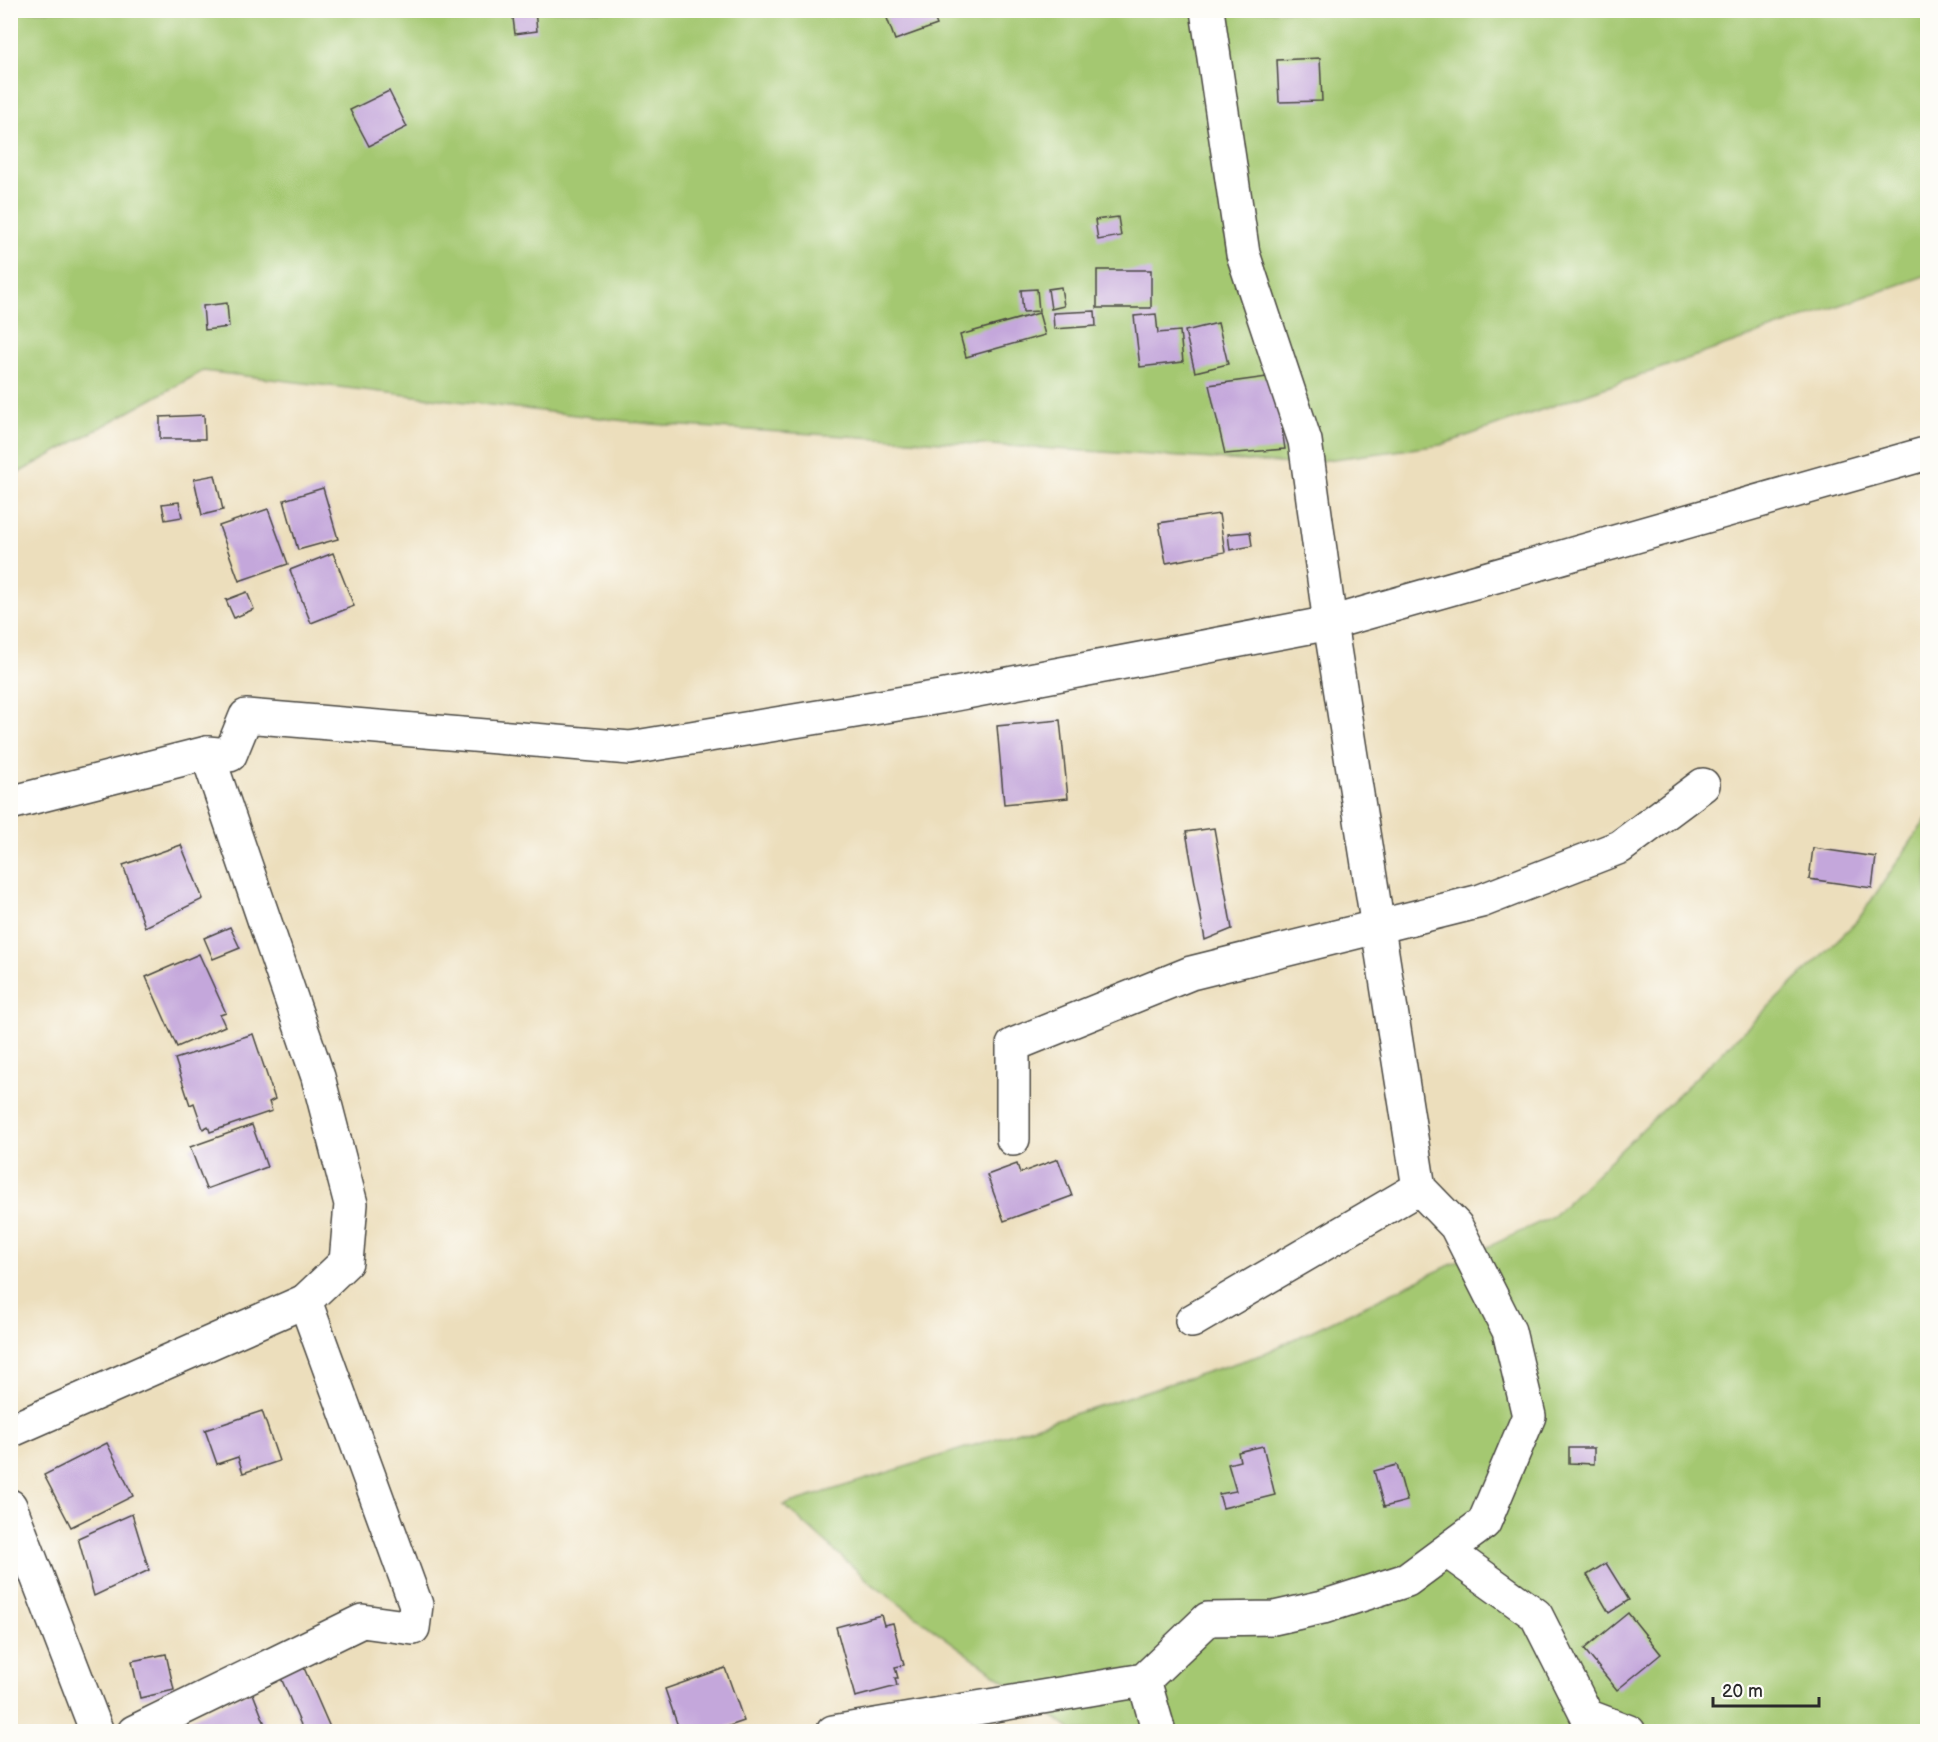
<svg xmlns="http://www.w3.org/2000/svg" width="1938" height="1742" viewBox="0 0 1938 1742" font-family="'Balsamiq Sans',sans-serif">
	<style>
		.green { fill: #a4c871; stroke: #687a4e; stroke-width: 1.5 }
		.building { fill: #c4a7db }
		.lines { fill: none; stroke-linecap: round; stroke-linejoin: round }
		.minor-casing { stroke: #484641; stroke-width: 36 }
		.minor { stroke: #fff; stroke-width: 33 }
	</style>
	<rect width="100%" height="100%" fill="#fdfcf7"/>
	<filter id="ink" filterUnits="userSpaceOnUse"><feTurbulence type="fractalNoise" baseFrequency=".0167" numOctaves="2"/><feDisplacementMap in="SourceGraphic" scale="12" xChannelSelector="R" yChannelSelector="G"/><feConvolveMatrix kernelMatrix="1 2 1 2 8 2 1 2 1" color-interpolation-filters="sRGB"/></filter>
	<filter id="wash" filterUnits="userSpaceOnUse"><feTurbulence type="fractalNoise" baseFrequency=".008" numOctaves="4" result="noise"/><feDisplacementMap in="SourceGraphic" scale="24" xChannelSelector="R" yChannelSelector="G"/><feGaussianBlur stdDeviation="1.35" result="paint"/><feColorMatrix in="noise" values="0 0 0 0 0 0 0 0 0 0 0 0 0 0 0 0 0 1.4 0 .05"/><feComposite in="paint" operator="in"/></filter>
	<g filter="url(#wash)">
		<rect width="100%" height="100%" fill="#ecdebc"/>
		<g class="green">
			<path d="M11 11H1927V275L1441 445 1295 464 651 424 203 371 11 477Z"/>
			<path d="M1927 818V1731H1073L872 1584 784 1505 1261 1355 1553 1216 1858 920Z"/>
		</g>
		<g id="blocks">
			<g class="building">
				<path d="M512 10H535L537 31 515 34Z"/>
				<path d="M884 10H931L937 25 895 40Z"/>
				<path d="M1320 58 1322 101 1279 102 1277 60Z"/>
				<path d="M389 91 407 127 369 146 350 110Z"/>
				<path d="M1118 217 1121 236 1098 240 1095 220Z"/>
				<rect x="1097" y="270" width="54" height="38"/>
				<path d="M1061 287 1064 306 1051 309 1048 289Z"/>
				<path d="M1037 289 1039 311 1023 312 1021 290Z"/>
				<path d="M227 303 229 327 205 330 203 306Z"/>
				<path d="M1095 311 1096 326 1054 329 1053 313Z"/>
				<path d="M1039 313 1045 335 966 357 960 335Z"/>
				<path d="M1156 314 1158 333 1180 331 1183 362 1140 367 1134 316Z"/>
				<path d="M1218 323 1228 364 1195 372 1185 331Z"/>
				<path d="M1274 376 1285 449 1225 454 1209 385Z"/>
				<path d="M204 415 205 439H160V417Z"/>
				<path d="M215 475 223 510 202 515 194 479Z"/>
				<path d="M323 488 338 539 298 550 284 500Z"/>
				<path d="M179 502 182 517 165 520 162 504Z"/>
				<path d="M268 509 288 564 239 581 219 526Z"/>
				<path d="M1219 514 1225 552 1166 563 1159 523Z"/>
				<path d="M1250 532 1252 546 1230 550 1228 534Z"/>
				<path d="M333 553 354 606 311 623 290 570Z"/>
				<path d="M247 592 254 609 234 618 226 600Z"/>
				<path d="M1060 720 1068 798 1004 804 997 726Z"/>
				<path d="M1214 828 1232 929 1205 940 1186 832Z"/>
				<path d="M181 845 203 899 145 927 123 865Z"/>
				<path d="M1813 848 1876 857 1872 888 1809 879Z"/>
				<path d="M230 927 240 948 213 959 204 938Z"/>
				<path d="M199 954 226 1013 220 1015 225 1026 177 1047 146 977Z"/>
				<path d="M253 1034 275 1099 269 1102 272 1111 210 1132 208 1126 203 1129 194 1103 190 1105 175 1059Z"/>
				<path d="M252 1125 267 1167 206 1189 190 1147Z"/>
				<path d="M1058 1159 1072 1196 1004 1221 987 1175 1017 1164 1020 1173Z"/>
				<path d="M262 1411 279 1461 243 1473 238 1457 217 1464 205 1430Z"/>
				<path d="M107 1443 133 1496 71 1527 44 1475Z"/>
				<path d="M1263 1446 1275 1495 1223 1508 1219 1494 1236 1491 1228 1464 1240 1461 1238 1452Z"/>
				<path d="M1569 1448H1594V1464L1569 1463Z"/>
				<path d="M1397 1465 1407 1501 1384 1507 1374 1471Z"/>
				<path d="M132 1514 149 1570 94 1596 78 1538Z"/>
				<path d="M1606 1563 1629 1600 1609 1613 1587 1575Z"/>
				<path d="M1628 1613 1661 1654 1617 1690 1584 1649Z"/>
				<path d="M881 1615 884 1625 893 1623 904 1665 895 1667 898 1678H895L897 1686 855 1697 836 1627Z"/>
				<path d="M166 1654 174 1690 140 1698 132 1661Z"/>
				<path d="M301 1661 332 1732H304L278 1671Z"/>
				<path d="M725 1668 744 1721 712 1732H680L665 1689Z"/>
				<path d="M252 1691 268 1732H162Z"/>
			</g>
		</g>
	</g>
	<g filter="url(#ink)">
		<use href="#blocks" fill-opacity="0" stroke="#484641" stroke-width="1.5"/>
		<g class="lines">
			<defs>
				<g id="minor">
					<path d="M10 803 207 753"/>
					<path d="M1013 1139V1045L1191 973 1481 901 1620 847 1703 785"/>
					<path d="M1192 1321 1419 1188"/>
					<path d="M10 1431 305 1301"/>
					<path d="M10 1506 97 1732"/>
					<path d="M1447 1551 1536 1615 1587 1716 1629 1732"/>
					<path d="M1144 1680 1159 1732"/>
					<path d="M134 1732 362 1621 413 1628 416 1605 305 1301 346 1262 351 1204 318 1077 207 753 230 755 246 716 630 748 940 697 1330 623 1928 453"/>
					<path d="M833 1732 1144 1680 1208 1619 1274 1618 1323 1607 1407 1580 1484 1523 1529 1416 1509 1331 1456 1226 1419 1188 1330 623 1305 441 1243 254 1207 10"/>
				</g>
			</defs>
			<use href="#minor" class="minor-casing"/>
			<use href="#minor" class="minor"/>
		</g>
	</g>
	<rect width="1938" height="1742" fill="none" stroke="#fdfcf7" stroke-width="36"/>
	<path d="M1713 1697v9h106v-9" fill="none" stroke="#2b2b2b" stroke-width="3"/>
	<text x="1722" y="1697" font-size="18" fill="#2b2b2b" stroke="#fdfcf7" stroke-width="4.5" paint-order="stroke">20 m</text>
</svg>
